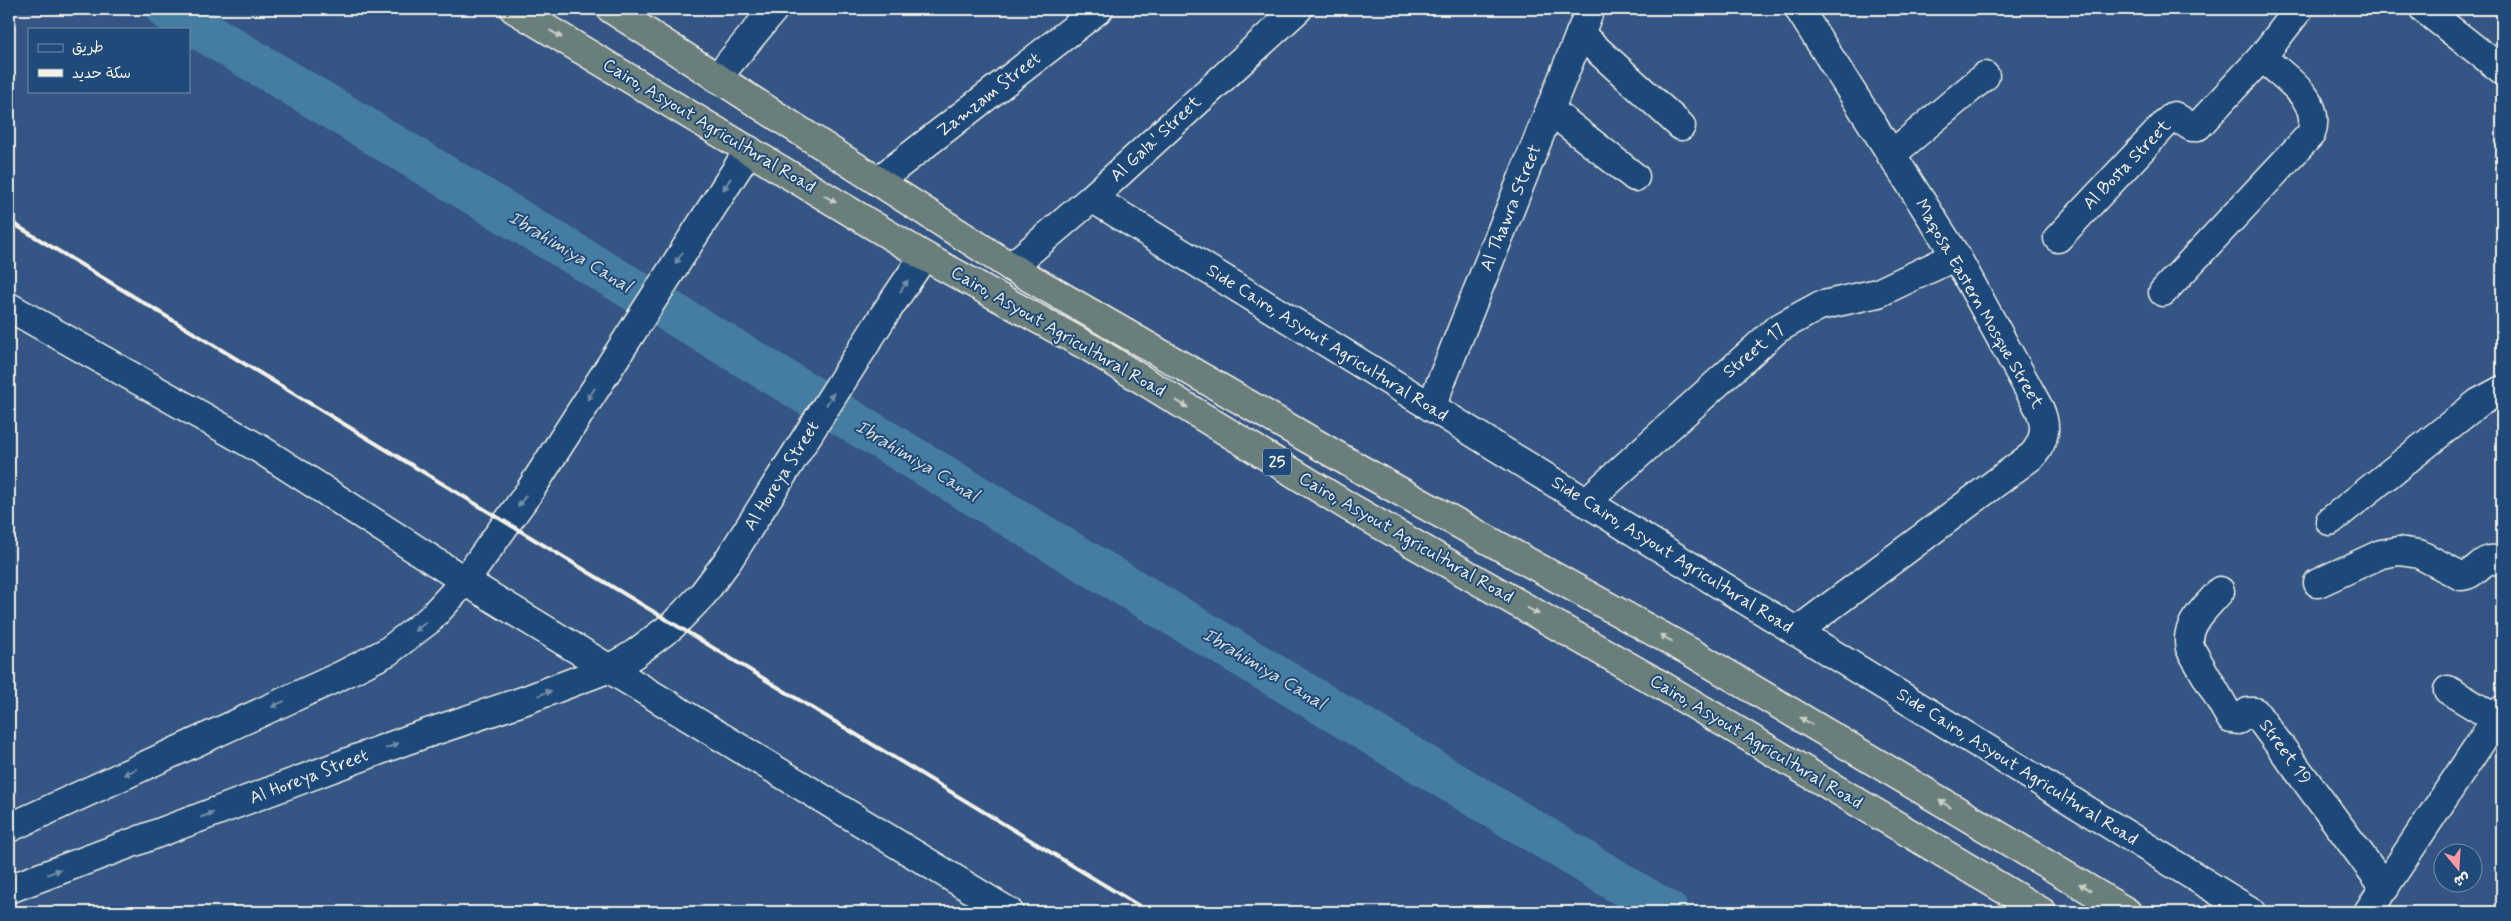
<svg xmlns="http://www.w3.org/2000/svg" width="2511" height="921" viewBox="0 0 2511 921" font-family="Mynerve,'Playpen Sans Arabic',sans-serif">
	<style>
		.lines { fill: none; stroke-linecap: round; stroke-linejoin: round }
		.canal { stroke: #457ca1; stroke-width: 42 }
		.street-casing { stroke: #f4f1e8; stroke-width: 31 }
		.secondary-casing { stroke: #f4f1e8; stroke-width: 31 }
		.highway-casing { stroke: #f4f1e8; stroke-width: 31 }
		.street { stroke: #1f4a7a; stroke-width: 28 }
		.secondary { stroke: #1f4a7a; stroke-width: 28 }
		.highway { stroke: #6b7f7c; stroke-width: 28 }
		.rail { stroke: #f4f1e8; stroke-width: 4 }
		.oneway { fill: #cbcfc8 }
		.oneway2 { fill: #748da6 }
		.labels { text-anchor: middle; dominant-baseline: central; stroke-width: 4; stroke-linejoin: round; paint-order: stroke }
		.shield { fill: #1f4a7a; stroke: #b4bfc7; stroke-width: 1 }
		.shield-label { font-size: 16px; font-weight: bold; fill: #f4f1e8 }
		.street-label { font-size: 18px; fill: #f4f1e8; stroke: #1f4a7a }
		.water-label { font-size: 19px; font-style: italic; fill: #dadfdd; stroke: #1f4a7a }
	</style>
	<rect width="100%" height="100%" fill="#355684"/>
	<filter id="ink" filterUnits="userSpaceOnUse"><feTurbulence type="fractalNoise" baseFrequency=".02" numOctaves="2"/><feDisplacementMap in="SourceGraphic" scale="10" xChannelSelector="R" yChannelSelector="G"/><feConvolveMatrix kernelMatrix="1 2 1 2 8 2 1 2 1" color-interpolation-filters="sRGB"/></filter>
	<g filter="url(#ink)">
		<g class="lines">
			<path class="canal" d="M167 9 1668 912"/>
			<defs>
				<g id="street">
					<path d="M2424 9 2502 70"/>
					<path d="M1580 34 1681 126"/>
					<path d="M717 78 774 9"/>
					<path d="M1550 110 1635 177"/>
					<path d="M1891 155 1985 76"/>
					<path d="M878 181 1099 9"/>
					<path d="M1092 198 2252 912"/>
					<path d="M2058 238 2169 120 2174 116 2192 127 2198 126 2262 57 2299 9"/>
					<path d="M1011 267 1092 198 1298 9"/>
					<path d="M2163 292 2311 134C2323 99 2285 79 2262 57"/>
					<path d="M9 307 260 449 465 581"/>
					<path d="M1431 407 1590 9"/>
					<path d="M1586 502 1777 329 1819 306 1878 293 1956 256"/>
					<path d="M2330 521 2478 403 2502 390"/>
					<path d="M2318 583 2381 554 2399 551 2419 554 2461 576C2479 575 2483 551 2502 563"/>
					<path d="M2220 591C2206 608 2184 625 2190 648L2231 719 2238 720 2248 712H2255L2385 888"/>
					<path d="M1796 632 2033 455C2045 440 2047 427 2040 410L1956 256 1799 9"/>
					<path d="M2448 690 2496 719"/>
					<path d="M2368 912 2502 710"/>
				</g>
				<g id="secondary">
					<path d="M465 581 1009 912"/>
					<path d="M9 828 340 676 387 652 429 620 465 581 529 492 749 150"/>
					<path d="M9 889 407 740 523 701 610 668 633 655 673 625 703 594 729 559 884 315 924 256"/>
				</g>
				<g id="highway">
					<path d="M514 9 924 256 1094 350 1346 505 1661 685 2042 912"/>
					<path d="M611 9 1011 267 1367 473 1694 654 2127 912"/>
				</g>
			</defs>
			<use href="#street" class="street-casing"/>
			<use href="#secondary" class="secondary-casing"/>
			<use href="#highway" class="highway-casing"/>
			<use href="#street" class="street"/>
			<use href="#secondary" class="secondary"/>
			<use href="#highway" class="highway"/>
			<path class="rail" d="M9 221C390 450 768 683 1149 912"/>
		</g>
		<defs><path id="oneway-solid" d="M-6-.8H1V-3.2L6.5 0L1 3.2V.8H-6Z" transform="scale(1.25)"/></defs>
		<g class="oneway">
			<use href="#oneway-solid" transform="translate(556 34) rotate(31)"/>
			<use href="#oneway-solid" transform="translate(830 199) rotate(31)"/>
			<use href="#oneway-solid" transform="translate(1182 404) rotate(31)"/>
			<use href="#oneway-solid" transform="translate(1533 611) rotate(30)"/>
			<use href="#oneway-solid" transform="translate(1666 638) rotate(-151)"/>
			<use href="#oneway-solid" transform="translate(1806 721) rotate(-149)"/>
			<use href="#oneway-solid" transform="translate(1945 804) rotate(-149)"/>
			<use href="#oneway-solid" transform="translate(2085 887) rotate(-149)"/>
		</g>
		<g class="oneway2">
			<use href="#oneway-solid" transform="translate(727 184) rotate(122)"/>
			<use href="#oneway-solid" transform="translate(679 258) rotate(123)"/>
			<use href="#oneway-solid" transform="translate(904 286) rotate(-56)"/>
			<use href="#oneway-solid" transform="translate(591 394) rotate(123)"/>
			<use href="#oneway-solid" transform="translate(830 399) rotate(-58)"/>
			<use href="#oneway-solid" transform="translate(522 501) rotate(126)"/>
			<use href="#oneway-solid" transform="translate(420 627) rotate(143)"/>
			<use href="#oneway-solid" transform="translate(545 693) rotate(-21)"/>
			<use href="#oneway-solid" transform="translate(278 704) rotate(155)"/>
			<use href="#oneway-solid" transform="translate(392 746) rotate(-21)"/>
			<use href="#oneway-solid" transform="translate(130 772) rotate(155)"/>
			<use href="#oneway-solid" transform="translate(207 815) rotate(-21)"/>
			<use href="#oneway-solid" transform="translate(54 872) rotate(-21)"/>
		</g>
	</g>
	<g class="labels">
		<rect class="shield" x="1263" y="448.5" width="28" height="27" rx="4"/>
		<g class="shield-label">
			<text x="1277" y="462">25</text>
		</g>
		<g class="street-label">
			<text transform="translate(989 95) rotate(-38)">Zamzam Street</text>
			<text transform="translate(709 126) rotate(31)">Cairo, Asyout Agricultural Road</text>
			<text transform="translate(1156 139) rotate(-43)">Al Gala' Street</text>
			<text transform="translate(2127 165) rotate(-46)">Al Bosta Street</text>
			<text transform="translate(1511 208) rotate(-68)">Al Thawra Street</text>
			<text transform="translate(1979 304) rotate(60)">Maqosa Eastern Mosque Street</text>
			<text transform="translate(1058 332) rotate(30)">Cairo, Asyout Agricultural Road</text>
			<text transform="translate(1327 343) rotate(32)">Side Cairo, Asyout Agricultural Road</text>
			<text transform="translate(1754 351) rotate(-40)">Street 17</text>
			<text transform="translate(782 476) rotate(-58)">Al Horeya Street</text>
			<text transform="translate(1406 538) rotate(30)">Cairo, Asyout Agricultural Road</text>
			<text transform="translate(1672 555) rotate(32)">Side Cairo, Asyout Agricultural Road</text>
			<text transform="translate(1756 742) rotate(31)">Cairo, Asyout Agricultural Road</text>
			<text transform="translate(2285 752) rotate(54)">Street 19</text>
			<text transform="translate(2017 767) rotate(32)">Side Cairo, Asyout Agricultural Road</text>
			<text transform="translate(309 777) rotate(-21)">Al Horeya Street</text>
		</g>
		<g class="water-label">
			<text transform="translate(570 252) rotate(31)">Ibrahimiya Canal</text>
			<text transform="translate(917 461) rotate(31)">Ibrahimiya Canal</text>
			<text transform="translate(1264 669) rotate(31)">Ibrahimiya Canal</text>
		</g>
	</g>
	<rect width="2511" height="921" fill="none" stroke="#1f4a7a" stroke-width="30"/>
	<rect x="15" y="15" width="2481" height="891" fill="none" stroke="#f4f1e8" stroke-width="2" filter="url(#ink)"/>
	<rect x="28" y="28" width="162" height="65" fill="#1f4a7a" stroke="#748da6"/>
	<rect x="38" y="44" width="25" height="8" fill="#1f4a7a" stroke="#748da6"/>
	<text x="72" y="52" font-size="15" fill="#f4f1e8">طريق</text>
	<rect x="38" y="69" width="25" height="8" fill="#f4f1e8" stroke="#748da6"/>
	<text x="72" y="78" font-size="15" fill="#f4f1e8">سكة حديد</text>
	<g transform="translate(2458 868) rotate(162)"><circle r="24" fill="#1f4a7a" stroke="#748da6"/>
	<path d="M0-4L9 19L0 12L-9 19Z" fill="#ff9aa2"/>
	<text y="-8" font-size="14" font-weight="bold" text-anchor="middle" fill="#f4f1e8">ش</text>
	</g>
</svg>
